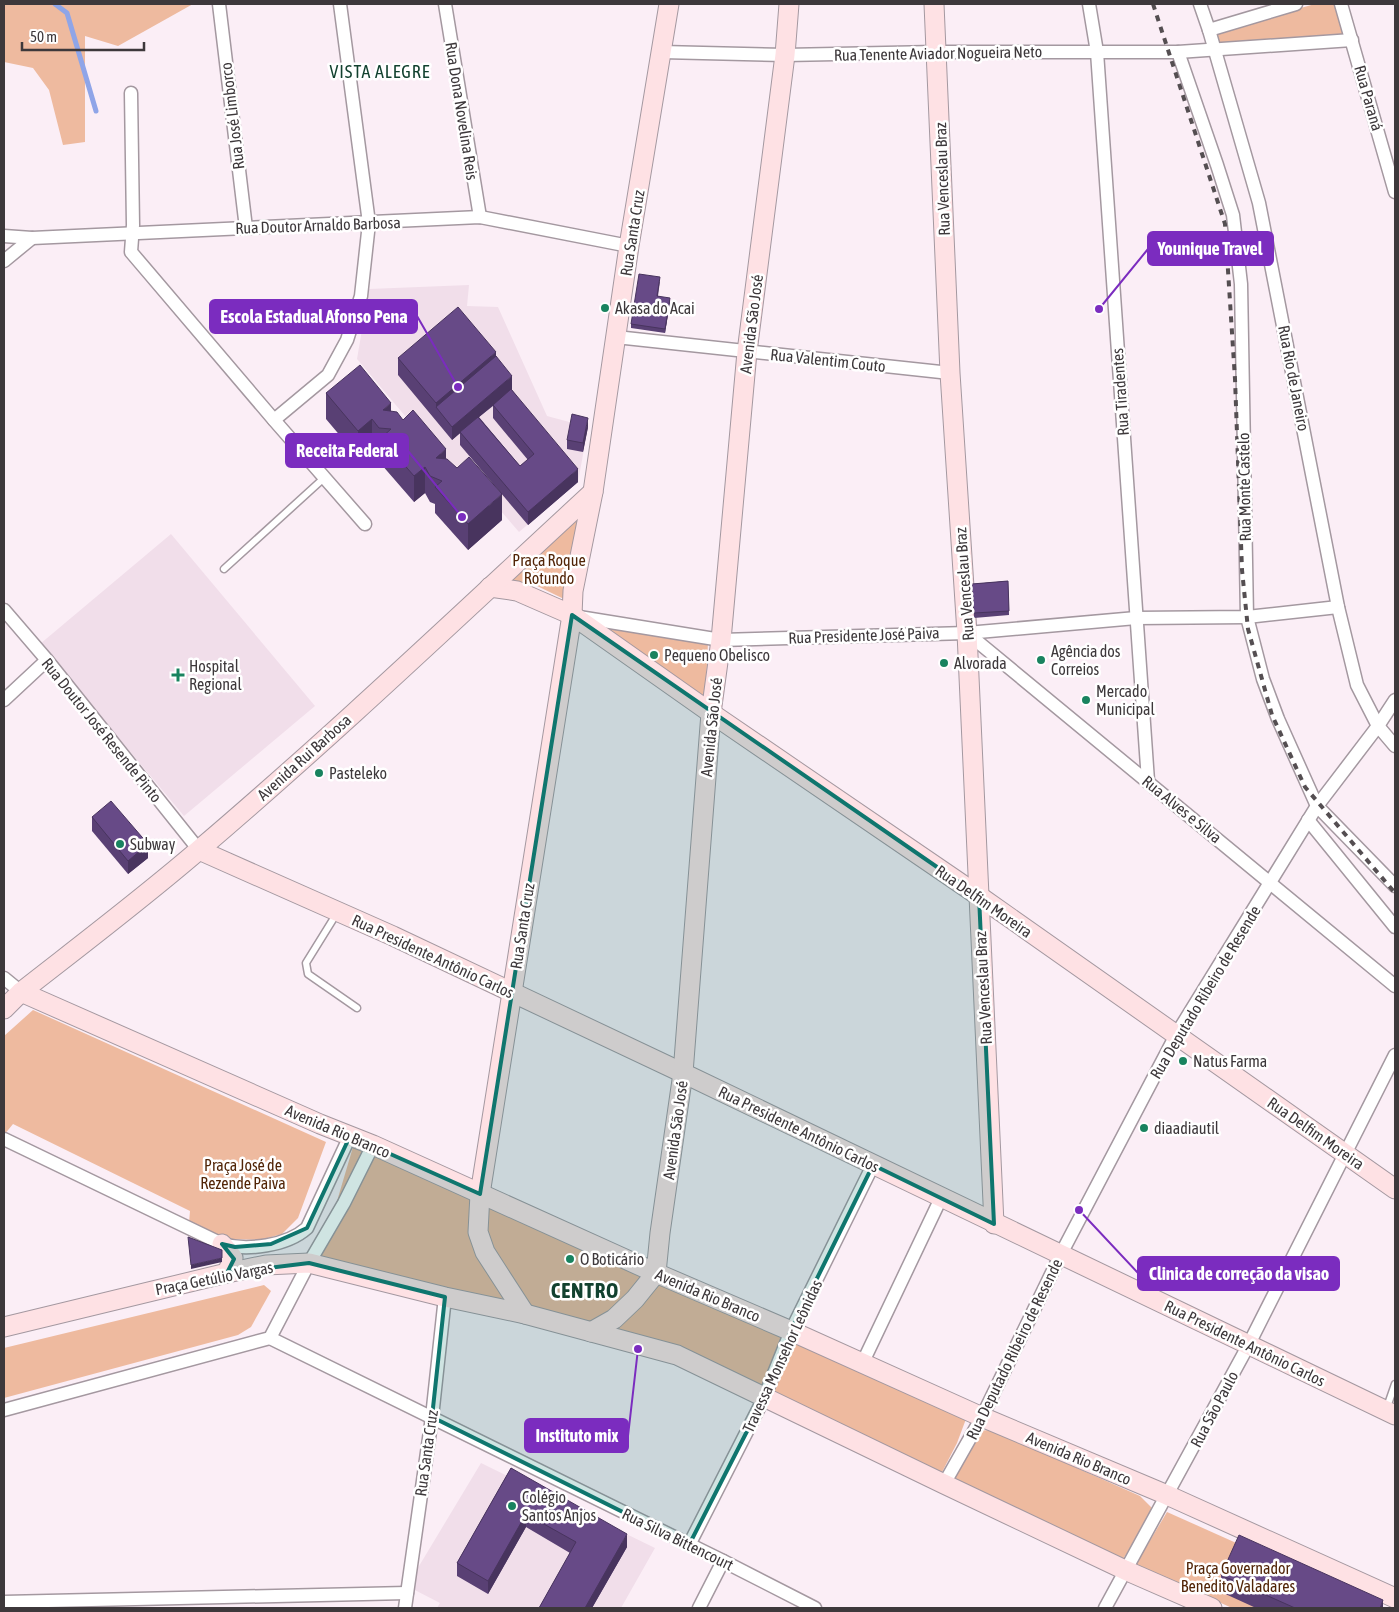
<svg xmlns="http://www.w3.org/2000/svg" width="1399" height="1612" viewBox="0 0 1399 1612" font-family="'Asap Condensed',sans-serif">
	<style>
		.built { fill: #f1deea }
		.green { fill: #eeba9f }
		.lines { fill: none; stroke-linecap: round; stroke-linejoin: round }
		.stream { stroke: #8fa5e8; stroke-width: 5 }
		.lane-casing { stroke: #a498a0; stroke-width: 9 }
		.street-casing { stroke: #a498a0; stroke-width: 15 }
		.secondary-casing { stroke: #a498a0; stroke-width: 21 }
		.lane { stroke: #fff; stroke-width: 6 }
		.street { stroke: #fff; stroke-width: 12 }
		.secondary { stroke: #fee1e4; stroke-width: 19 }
		.rail { stroke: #544e51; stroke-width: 4; stroke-dasharray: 6 6; stroke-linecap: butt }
		.wall { fill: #594074; fill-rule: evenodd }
		.shaded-wall { fill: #48345e }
		.building { fill: #674a87; stroke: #48345e }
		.marked { fill: #0f766e; fill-opacity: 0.2; stroke: #0f766e; stroke-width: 4; stroke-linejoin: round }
		.poi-dot { fill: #19835f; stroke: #fff; stroke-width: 2 }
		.labels { text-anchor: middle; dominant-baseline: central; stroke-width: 5; stroke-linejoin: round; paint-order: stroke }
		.street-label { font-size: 16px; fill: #3d383b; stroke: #fff }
		.poi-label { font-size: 16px; fill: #3d383b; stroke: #fff; text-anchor: start }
		.park-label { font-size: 16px; fill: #512406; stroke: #fff }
		.neighbourhood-label { font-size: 18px; letter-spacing: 1px; fill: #12412f; stroke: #fff }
		.district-label { font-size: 21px; font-weight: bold; letter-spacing: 1px; fill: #12412f; stroke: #fff }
		.leader { fill: none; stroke: #7b2cbf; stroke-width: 2 }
		.callout-dot { fill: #7b2cbf; stroke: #fff; stroke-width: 2 }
		.callout { fill: #7b2cbf; stroke: #7b2cbf; stroke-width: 2 }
		.callout-label { font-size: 18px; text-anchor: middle; font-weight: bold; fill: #fff }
	</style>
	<rect width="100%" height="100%" fill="#fbeef6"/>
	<g class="built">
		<path d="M469 285 467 306 498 307 547 416 588 427 578 482 519 532 469 474 460 481 357 359 369 289Z"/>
		<path d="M171 534 315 706 184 816 40 644Z"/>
		<path d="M481 1463 655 1548 621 1608H437L440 1603 407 1586Z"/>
	</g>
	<g class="green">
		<path d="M4 4H193L118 46 85 36V142L63 145 49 90 33 68 4 62Z"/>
		<path d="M1315 4H1338L1346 35 1219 45 1214 32Z"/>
		<path d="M583 510 564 599 531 583 505 582Z"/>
		<path d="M582 619 708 642 705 707Z"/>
		<path d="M33 1010 326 1142 298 1218 282 1234 260 1240 229 1239 189 1223 190 1211 13 1124 4 1135V1036Z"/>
		<path d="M353 1147 643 1275 635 1290 594 1329 308 1258 332 1218Z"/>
		<path d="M652 1280 966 1419 957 1443 939 1478 612 1334 635 1299Z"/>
		<path d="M264 1285 271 1291 251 1327 238 1335 4 1398V1348Z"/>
		<path d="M991 1430 1140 1496 1152 1508 1134 1542 1121 1562 950 1483 976 1431Z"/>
		<path d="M1167 1512 1382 1608H1232L1136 1564Z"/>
	</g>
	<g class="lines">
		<path class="stream" d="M55 4 67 13 96 111"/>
		<defs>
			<g id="lane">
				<path d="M224 569 324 478"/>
				<path d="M337 913 306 963 308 974 357 1008"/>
				<path d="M1386 1410 1395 1384"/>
			</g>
			<g id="street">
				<path d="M219 4 246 228"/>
				<path d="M445 4 480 217"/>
				<path d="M1089 4 1097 52 1148 781"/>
				<path d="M1200 4 1209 30 1259 203 1338 607 1357 685 1378 726 1395 746"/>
				<path d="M1341 4 1395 192"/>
				<path d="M1209 30 1296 4"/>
				<path d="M662 52 785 55 936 52H1178L1352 40"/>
				<path d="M1178 52 1217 165 1233 215 1241 284 1247 617 1263 679 1278 719 1317 806 1395 886"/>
				<path d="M131 93 133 225 131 252 274 420 365 524"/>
				<path d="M4 236 32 238 480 217 629 246"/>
				<path d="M4 261 32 238"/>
				<path d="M616 337 950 373"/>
				<path d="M274 420 328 375 347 340 361 296 369 223 340 4"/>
				<path d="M4 610 47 660 199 850"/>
				<path d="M579 617 721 640 967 633 1136 618 1247 617 1338 607"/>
				<path d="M967 633 1395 986"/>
				<path d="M4 700 47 660"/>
				<path d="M1308 820 1395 927"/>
				<path d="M4 978 21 992"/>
				<path d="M4 1139 222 1244C247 1251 287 1246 307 1228L350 1136"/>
				<path d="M270 1338 723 1561 815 1608"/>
				<path d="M862 1364 941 1198"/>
				<path d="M4 1410 270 1338 309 1263 344 1203 373 1145"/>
				<path d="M944 1484 982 1417 1061 1254 1176 1035 1317 806 1378 726 1395 700"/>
				<path d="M689 1545 764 1398 791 1331 873 1165"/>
				<path d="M4 1602 407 1593"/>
				<path d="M405 1608 432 1417 445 1297"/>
				<path d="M699 1608 723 1561"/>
				<path d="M1105 1608 1248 1346 1395 1055"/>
			</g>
			<g id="secondary">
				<path d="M934 4 950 373 967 633 994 1224"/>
				<path d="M490 587 517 591 572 615 711 713 979 896 1395 1189"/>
				<path d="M199 850 393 936 683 1073 1395 1415"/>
				<path d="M21 992 320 1124 373 1145 656 1273 791 1331 982 1417 1167 1495 1395 1598"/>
				<path d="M4 1009 21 992C81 945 142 899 200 849 335 734 463 612 593 492"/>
				<path d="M222 1244 233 1258 227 1273"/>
				<path d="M525 1314 485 1252 478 1232 480 1194 572 615 573 591 593 492 629 246 669 4"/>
				<path d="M4 1327 227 1273 266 1265 309 1263 445 1297 525 1314 677 1355 944 1484 1125 1570 1212 1608"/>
				<path d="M591 1332 614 1319 635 1299 656 1273 660 1233 683 1073 711 713 721 640 747 352 785 55 789 4"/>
			</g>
		</defs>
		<use href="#lane" class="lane-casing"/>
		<use href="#street" class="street-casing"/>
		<use href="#secondary" class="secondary-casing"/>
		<use href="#lane" class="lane"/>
		<use href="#street" class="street"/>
		<use href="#secondary" class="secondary"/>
		<path class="rail" d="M1153 4 1225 224 1235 379 1242 570 1248 629 1272 715 1305 787 1395 893"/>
	</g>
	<g class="wall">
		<path d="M660 281 658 296 670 302 665 333 631 328V324Z"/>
		<path d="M496 356 512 389V390L578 482 528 525 460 445V433L452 440 398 375V358ZM493 406V418L528 460 520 466 479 417Z"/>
		<path d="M326 393 391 411 403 420 446 459 502 520 468 550 435 513V504L430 502 425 493 414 502 381 464V454H379L372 445 358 457 326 419Z"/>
		<path d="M588 427 583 452 567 449V440Z"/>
		<path d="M1008 581 1009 615 974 618 972 584Z"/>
		<path d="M92 817 148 858 128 874 92 831Z"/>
		<path d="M511 1468 627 1547 592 1608H539L570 1553 526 1527 488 1594 457 1576V1563Z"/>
		<path d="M1221 1575 1383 1608H1256L1221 1592Z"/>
	</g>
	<g class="shaded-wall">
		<path d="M670 298V302L665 333V329Z"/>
		<path d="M496 352V370L436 407V420V403Z"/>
		<path d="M512 376V389L452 440V427Z"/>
		<path d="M391 403V429L383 410Z"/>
		<path d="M588 418V427L583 452V443Z"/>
		<path d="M372 419V445L358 457V431Z"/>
		<path d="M446 449V475L436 458Z"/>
		<path d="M425 467V493L414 502V476Z"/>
		<path d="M578 469V482L528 525V512Z"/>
		<path d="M502 494V520L468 550V524Z"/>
		<path d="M148 844V858L128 874V861Z"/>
		<path d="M222 1258V1262L191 1269V1265Z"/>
		<path d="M526 1514V1527L488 1594V1581Z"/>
		<path d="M627 1534V1547L592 1608H585Z"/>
		<path d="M1383 1600V1608H1380Z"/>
	</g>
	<g class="building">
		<path d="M639 274 660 277 657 296 670 298 665 329 631 324Z"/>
		<path d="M458 307 496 352 436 403 398 358Z"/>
		<path d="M496 356 512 376 452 427 436 407Z"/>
		<path d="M360 365 391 403 383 410 397 412 403 420 413 410 446 449 436 458 447 459 457 468 469 457 502 494 468 524 435 487 442 481 430 476 425 467 414 476 381 438 391 429 379 428 372 419 358 431 326 393Z"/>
		<path d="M511 389 578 469 528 512 460 432 478 417 520 466 534 454 493 405Z"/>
		<path d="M572 414 588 418 583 443 567 440Z"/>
		<path d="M1008 581 1009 611 974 613 972 584Z"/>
		<path d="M111 801 148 844 128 861 92 817Z"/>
		<path d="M188 1237 222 1250V1258L191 1265Z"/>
		<path d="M511 1468 627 1534 585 1608H539L576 1542 526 1514 488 1581 457 1563Z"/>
		<path d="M1239 1535 1383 1600 1380 1608H1295L1221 1575Z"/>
	</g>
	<path class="marked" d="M572 615 979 896 994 1224 873 1165 791 1331 764 1398 689 1545 432 1417 445 1297 309 1263 227 1273 234 1259 222 1244 235 1247 271 1244 307 1228 350 1136 480 1194Z"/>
	<g class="poi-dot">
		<circle cx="605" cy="308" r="5"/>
		<circle cx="654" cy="655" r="5"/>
		<circle cx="1041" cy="660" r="5"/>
		<circle cx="944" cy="663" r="5"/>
		<path d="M175.5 667.5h5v5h5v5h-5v5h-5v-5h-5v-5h5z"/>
		<circle cx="1086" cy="700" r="5"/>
		<circle cx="319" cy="773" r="5"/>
		<circle cx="120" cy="844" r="5"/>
		<circle cx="1183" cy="1061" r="5"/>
		<circle cx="1144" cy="1128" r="5"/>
		<circle cx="570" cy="1259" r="5"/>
		<circle cx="512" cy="1506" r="5"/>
	</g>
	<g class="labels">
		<g class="street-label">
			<text transform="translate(938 53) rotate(-1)">Rua Tenente Aviador Nogueira Neto</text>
			<text transform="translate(1369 98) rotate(74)">Rua Paraná</text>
			<text transform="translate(462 111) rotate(81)">Rua Dona Novelina Reis</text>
			<text transform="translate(232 116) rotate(-97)">Rua José Limborco</text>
			<text transform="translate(942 179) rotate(-92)">Rua Venceslau Braz</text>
			<text transform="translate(318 225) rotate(-2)">Rua Doutor Arnaldo Barbosa</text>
			<text transform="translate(632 233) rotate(-81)">Rua Santa Cruz</text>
			<text transform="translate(751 324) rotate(-83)">Avenida São José</text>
			<text transform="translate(828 360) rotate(6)">Rua Valentim Couto</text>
			<text transform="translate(1294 378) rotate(79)">Rua Rio de Janeiro</text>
			<text transform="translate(1120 392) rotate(-94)">Rua Tiradentes</text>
			<text transform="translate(1244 487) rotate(-91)">Rua Monte Castelo</text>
			<text transform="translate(964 584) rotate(-94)">Rua Venceslau Braz</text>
			<text transform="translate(864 635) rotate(-2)">Rua Presidente José Paiva</text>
			<text transform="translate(711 727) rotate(-84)">Avenida São José</text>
			<text transform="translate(102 730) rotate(51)">Rua Doutor José Resende Pinto</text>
			<text transform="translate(304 757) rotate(-42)">Avenida Rui Barbosa</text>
			<text transform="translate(1182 809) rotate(39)">Rua Alves e Silva</text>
			<text transform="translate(984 901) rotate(35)">Rua Delfim Moreira</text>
			<text transform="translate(522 926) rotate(-81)">Rua Santa Cruz</text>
			<text transform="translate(433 956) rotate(25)">Rua Presidente Antônio Carlos</text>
			<text transform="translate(983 988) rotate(-93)">Rua Venceslau Braz</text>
			<text transform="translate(1205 992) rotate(-59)">Rua Deputado Ribeiro de Resende</text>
			<text transform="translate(799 1129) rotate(26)">Rua Presidente Antônio Carlos</text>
			<text transform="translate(675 1130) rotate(-82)">Avenida São José</text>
			<text transform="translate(338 1131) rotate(23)">Avenida Rio Branco</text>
			<text transform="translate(1316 1133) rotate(35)">Rua Delfim Moreira</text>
			<text transform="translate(214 1278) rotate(-11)">Praça Getúlio Vargas</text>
			<text transform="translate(708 1295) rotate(23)">Avenida Rio Branco</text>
			<text transform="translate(1245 1343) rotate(26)">Rua Presidente Antônio Carlos</text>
			<text transform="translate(1014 1349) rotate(-64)">Rua Deputado Ribeiro de Resende</text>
			<text transform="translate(782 1356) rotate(-65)">Travessa Monsehor Leônidas</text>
			<text transform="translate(1214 1409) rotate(-62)">Rua São Paulo</text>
			<text transform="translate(426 1453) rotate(-82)">Rua Santa Cruz</text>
			<text transform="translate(1079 1458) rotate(23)">Avenida Rio Branco</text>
			<text transform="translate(678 1539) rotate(26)">Rua Silva Bittencourt</text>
		</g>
		<g class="poi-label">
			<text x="615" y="308">Akasa do Acai</text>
			<text x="1051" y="651">Agência dos<tspan x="1051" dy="18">Correios</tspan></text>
			<text x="664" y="655">Pequeno Obelisco</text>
			<text x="954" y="663">Alvorada</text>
			<text x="189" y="666">Hospital<tspan x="189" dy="18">Regional</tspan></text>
			<text x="1096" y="691">Mercado<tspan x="1096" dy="18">Municipal</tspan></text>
			<text x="329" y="773">Pasteleko</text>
			<text x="130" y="844">Subway</text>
			<text x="1193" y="1061">Natus Farma</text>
			<text x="1154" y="1128">diaadiautil</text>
			<text x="580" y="1259">O Boticário</text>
			<text x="522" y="1497">Colégio<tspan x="522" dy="18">Santos Anjos</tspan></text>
		</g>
		<g class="park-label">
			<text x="549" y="560">Praça Roque<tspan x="549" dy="18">Rotundo</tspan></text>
			<text x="243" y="1165">Praça José de<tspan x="243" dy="18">Rezende Paiva</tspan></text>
			<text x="1238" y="1568">Praça Governador<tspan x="1238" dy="18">Benedito Valadares</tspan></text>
		</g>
		<g class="neighbourhood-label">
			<text x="380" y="71">VISTA ALEGRE</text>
		</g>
		<g class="district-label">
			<text x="585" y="1290">CENTRO</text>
		</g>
	</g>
	<path class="leader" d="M1099 309L1148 249M458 387L417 316M462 517L408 451M1079 1210L1138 1273M638 1349L628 1436"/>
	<g class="callout-dot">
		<circle cx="1099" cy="309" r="5"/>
		<circle cx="458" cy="387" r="5"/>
		<circle cx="462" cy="517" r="5"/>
		<circle cx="1079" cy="1210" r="5"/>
		<circle cx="638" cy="1349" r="5"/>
	</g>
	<g class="callout">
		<rect x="1148" y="232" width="125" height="33" rx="5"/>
		<rect x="210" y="300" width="207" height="33" rx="5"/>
		<rect x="286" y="434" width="122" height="33" rx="5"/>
		<rect x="1138" y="1257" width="201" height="33" rx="5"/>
		<rect x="525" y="1419" width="103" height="33" rx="5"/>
	</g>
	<g class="callout-label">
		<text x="1210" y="255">Younique Travel</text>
		<text x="314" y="323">Escola Estadual Afonso Pena</text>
		<text x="347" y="457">Receita Federal</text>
		<text x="1239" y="1280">Clinica de correção da visao</text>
		<text x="577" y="1442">Instituto mix</text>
	</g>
	<rect width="1399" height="1612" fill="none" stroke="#3d383b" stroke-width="10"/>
	<path d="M22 42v8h122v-8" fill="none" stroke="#3d383b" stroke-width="2.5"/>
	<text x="30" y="42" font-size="15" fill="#3d383b" stroke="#ffffff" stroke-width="4" paint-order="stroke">50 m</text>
</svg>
